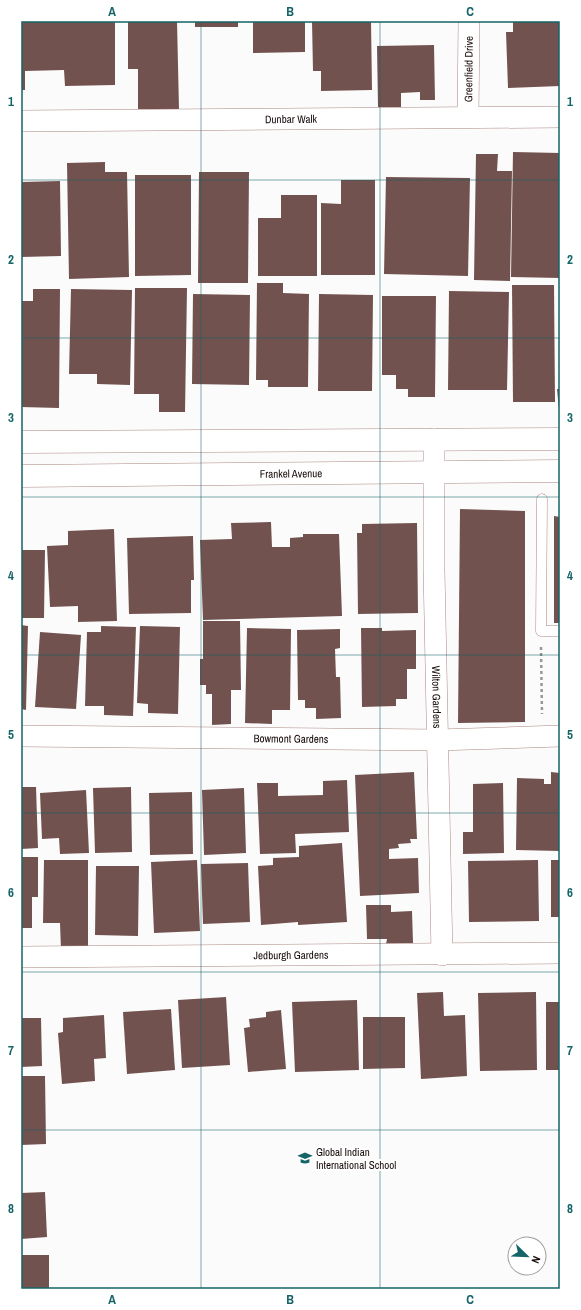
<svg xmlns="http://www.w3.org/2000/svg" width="581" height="1310" viewBox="0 0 581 1310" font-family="'Archivo Narrow',sans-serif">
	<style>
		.building { fill: #72524f }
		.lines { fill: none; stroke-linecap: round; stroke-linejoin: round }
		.lane-casing { stroke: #aa8883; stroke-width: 11 }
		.street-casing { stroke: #aa8883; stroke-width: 22 }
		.secondary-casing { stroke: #aa8883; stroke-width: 23 }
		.path { stroke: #9b9696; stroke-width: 2.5; stroke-dasharray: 3 3; stroke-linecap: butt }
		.lane { stroke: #fff; stroke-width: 10 }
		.street { stroke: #fff; stroke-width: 21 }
		.secondary { stroke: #fff; stroke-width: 22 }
		.grid { fill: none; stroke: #156467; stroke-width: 1; stroke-opacity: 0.55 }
		.labels { text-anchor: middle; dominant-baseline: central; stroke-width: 4; stroke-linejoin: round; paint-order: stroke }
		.street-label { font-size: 11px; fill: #160a09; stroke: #fff }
		.poi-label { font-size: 11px; fill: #160a09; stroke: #fff; text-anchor: start }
		.neatline { fill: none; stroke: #156467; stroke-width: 1.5 }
		.grid-label { font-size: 13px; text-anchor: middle; font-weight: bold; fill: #156467 }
	</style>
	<rect width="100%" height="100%" fill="#fbfbfb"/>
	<g class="building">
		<path d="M21 21H115V85L65 86 64 70 25 71V90H21Z"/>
		<path d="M128 21H177L179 109H138V69H128Z"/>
		<rect x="195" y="21" width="43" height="6"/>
		<path d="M253 21H305V52L253 53Z"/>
		<path d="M312 21H371L372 90 321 91V71H313Z"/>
		<path d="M513 21H560V86L508 88 506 32H513Z"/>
		<path d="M434 45 435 100H420V92L401 93V107H378L377 46Z"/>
		<path d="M513 152 560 153V278L511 277Z"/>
		<path d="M476 154H498L497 171H512L510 281 474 280Z"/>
		<path d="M105 162V172H127L129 277 69 279 67 163Z"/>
		<path d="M199 172H249L248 283H198Z"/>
		<path d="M135 175H191V275L135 276Z"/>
		<path d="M386 177 470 178 468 276 384 274Z"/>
		<path d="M341 180H375V275H321V203L341 204Z"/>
		<path d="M60 181 61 256 21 257V182Z"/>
		<path d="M281 195H317V276H258V218H281Z"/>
		<path d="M257 283H283V293L309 294 308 387H268V380H256Z"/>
		<path d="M512 285H554L555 402H513Z"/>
		<path d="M135 288H187L185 412H159V394H134Z"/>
		<path d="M33 289H60L59 408 21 407V301H33Z"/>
		<path d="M71 289 132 290 130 385 97 384V374H69Z"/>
		<path d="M449 291 509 292 507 390H448Z"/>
		<path d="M193 294 250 295 249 385 192 384Z"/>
		<path d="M319 294 373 295 372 391H318Z"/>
		<path d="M382 296H436L435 397H408V389H396V375H382Z"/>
		<path d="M557 389H560V410H559Z"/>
		<path d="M460 509 525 511V722L458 723Z"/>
		<path d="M554 516 560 517V623H554Z"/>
		<path d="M271 522 272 547H290V538L303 537V534H339L342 616 203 620 200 540 232 539 231 523Z"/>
		<path d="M417 523 418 613 358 614 357 533H362V524Z"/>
		<path d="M114 529 117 621 78 622V606L50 607 47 546 68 545V531Z"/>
		<path d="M193 536 194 580H191V613L129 614 127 538Z"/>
		<path d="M21 550H45L44 618H21Z"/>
		<path d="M203 621H240L241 690H231V724L212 725V694H206V685H200V659H203Z"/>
		<path d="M21 625 28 626 26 710 21 709Z"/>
		<path d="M101 626 136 627 133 716 104 715V706H85L87 632H101Z"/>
		<path d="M140 626 180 627 178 714 148 713V704L137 703Z"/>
		<path d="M247 628 291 629 290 710H272V724L245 723Z"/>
		<path d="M361 628H382V631L416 630V669H407V699H396V706L362 707Z"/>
		<path d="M340 629V648L335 649 336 677H340L341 718 316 719V708H305V700H298L297 630Z"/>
		<path d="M40 632 81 635 76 709 35 707Z"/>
		<path d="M414 772 417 839H410L411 843 398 844 399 848 389 849V859L418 858 419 893 360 896 355 775Z"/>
		<path d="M551 772 560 773V851L516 850 517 778 544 779V784H551Z"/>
		<path d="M347 780 349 832 295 834 296 853 260 854 257 783H278V796L323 795V781Z"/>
		<path d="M503 783 504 853 463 854V832H473V784Z"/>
		<path d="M21 787H36L38 848 21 849Z"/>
		<path d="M131 787 132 852 95 853 93 788Z"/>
		<path d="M244 788 246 853 204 855 202 790Z"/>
		<path d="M86 790 89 853 60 854 59 838 42 839 40 793Z"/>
		<path d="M192 792 193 854 150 855 149 793Z"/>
		<path d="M342 843 347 922 298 925V922L261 925 258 866 273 865V858L299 857V846Z"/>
		<path d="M21 857H38V897H32V928H21Z"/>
		<path d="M44 860H88V950H61L60 923H43Z"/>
		<path d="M197 860 200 931 154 933 151 862Z"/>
		<path d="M538 860 539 921 469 922 468 861Z"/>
		<rect x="551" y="860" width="9" height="57"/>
		<path d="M248 863 250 922 203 924 201 864Z"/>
		<path d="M96 866H139L138 936 95 935Z"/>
		<path d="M366 905H391V912L412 911 413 943 386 944 387 939H367Z"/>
		<path d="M443 992 444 1016 465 1015 467 1076 421 1079 417 993Z"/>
		<path d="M536 992 537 1070 480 1071 478 993Z"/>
		<path d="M226 997 230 1065 182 1068 178 1000Z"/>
		<path d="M357 1000 359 1070 295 1072 292 1002Z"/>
		<rect x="546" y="1002" width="14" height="68"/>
		<path d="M171 1009 175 1070 127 1074 123 1012Z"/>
		<path d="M281 1010 286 1069 248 1072 244 1028 250 1027 249 1019 266 1017V1012Z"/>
		<path d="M104 1015 106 1058 94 1059 95 1081 62 1084 58 1033 63 1032V1018Z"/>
		<path d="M363 1017H405V1068L363 1069Z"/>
		<path d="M21 1018H41L42 1066 21 1067Z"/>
		<path d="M21 1076H45L46 1144 21 1145Z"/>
		<path d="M45 1192 47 1237 21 1239V1193Z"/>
		<rect x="21" y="1255" width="28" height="34"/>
	</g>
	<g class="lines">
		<defs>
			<path id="lane" d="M542 499 541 631H560"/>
			<g id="street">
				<path id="s1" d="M468 117 469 21"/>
				<path id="s2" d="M21 121 560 117"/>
				<path id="s3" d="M434 439V570L442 955"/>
				<path id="s4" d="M21 736 438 740 560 736"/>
				<path id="s5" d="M21 957 560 953"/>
			</g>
			<g id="secondary">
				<path d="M21 442 560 439"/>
				<path id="s6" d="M21 476 560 471"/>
			</g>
		</defs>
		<use href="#lane" class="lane-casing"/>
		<use href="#street" class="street-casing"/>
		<use href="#secondary" class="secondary-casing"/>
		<path class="path" d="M541 647 542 714"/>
		<use href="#lane" class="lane"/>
		<use href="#street" class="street"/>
		<use href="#secondary" class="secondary"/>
	</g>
	<path class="grid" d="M201 21V1289M380 21V1289M21 180H560M21 338H560M21 497H560M21 655H560M21 813H560M21 972H560M21 1130H560"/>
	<defs>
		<symbol id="school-bare" viewBox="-9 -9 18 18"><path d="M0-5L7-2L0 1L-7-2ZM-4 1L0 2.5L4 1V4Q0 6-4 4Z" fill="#156467" stroke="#fff" stroke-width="2.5" paint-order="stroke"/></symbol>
	</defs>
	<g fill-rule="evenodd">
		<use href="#school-bare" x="295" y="1148" width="20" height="20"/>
	</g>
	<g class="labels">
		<g class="street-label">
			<text stroke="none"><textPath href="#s1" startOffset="48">Greenfield Drive</textPath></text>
			<text stroke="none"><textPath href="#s2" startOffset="270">Dunbar Walk</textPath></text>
			<text stroke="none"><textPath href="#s6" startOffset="270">Frankel Avenue</textPath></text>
			<text stroke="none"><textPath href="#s3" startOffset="258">Wilton Gardens</textPath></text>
			<text stroke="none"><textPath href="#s4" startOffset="270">Bowmont Gardens</textPath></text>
			<text stroke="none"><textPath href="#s5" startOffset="270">Jedburgh Gardens</textPath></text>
		</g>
		<g class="poi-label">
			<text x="316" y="1152">Global Indian<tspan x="316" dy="13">International School</tspan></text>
		</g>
	</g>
	<rect width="581" height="1310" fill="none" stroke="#ffffff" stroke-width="44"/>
	<g transform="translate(527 1256) rotate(113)"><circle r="19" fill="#ffffff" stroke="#a29d9d"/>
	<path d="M0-3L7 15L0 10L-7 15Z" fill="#156467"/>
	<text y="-6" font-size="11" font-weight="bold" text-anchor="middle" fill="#160a09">N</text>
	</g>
	<rect x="22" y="22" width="537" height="1266" class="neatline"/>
	<g class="grid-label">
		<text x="112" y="16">A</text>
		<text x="290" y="16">B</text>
		<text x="470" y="16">C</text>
		<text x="11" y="106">1</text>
		<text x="570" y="106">1</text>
		<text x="11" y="264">2</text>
		<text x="570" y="264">2</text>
		<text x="11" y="422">3</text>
		<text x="570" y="422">3</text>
		<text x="11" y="580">4</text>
		<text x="570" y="580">4</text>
		<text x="11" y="739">5</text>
		<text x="570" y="739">5</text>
		<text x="11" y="897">6</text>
		<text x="570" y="897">6</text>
		<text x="11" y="1055">7</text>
		<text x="570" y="1055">7</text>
		<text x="11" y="1213">8</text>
		<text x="570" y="1213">8</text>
		<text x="112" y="1304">A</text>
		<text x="290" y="1304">B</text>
		<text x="470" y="1304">C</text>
	</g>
</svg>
